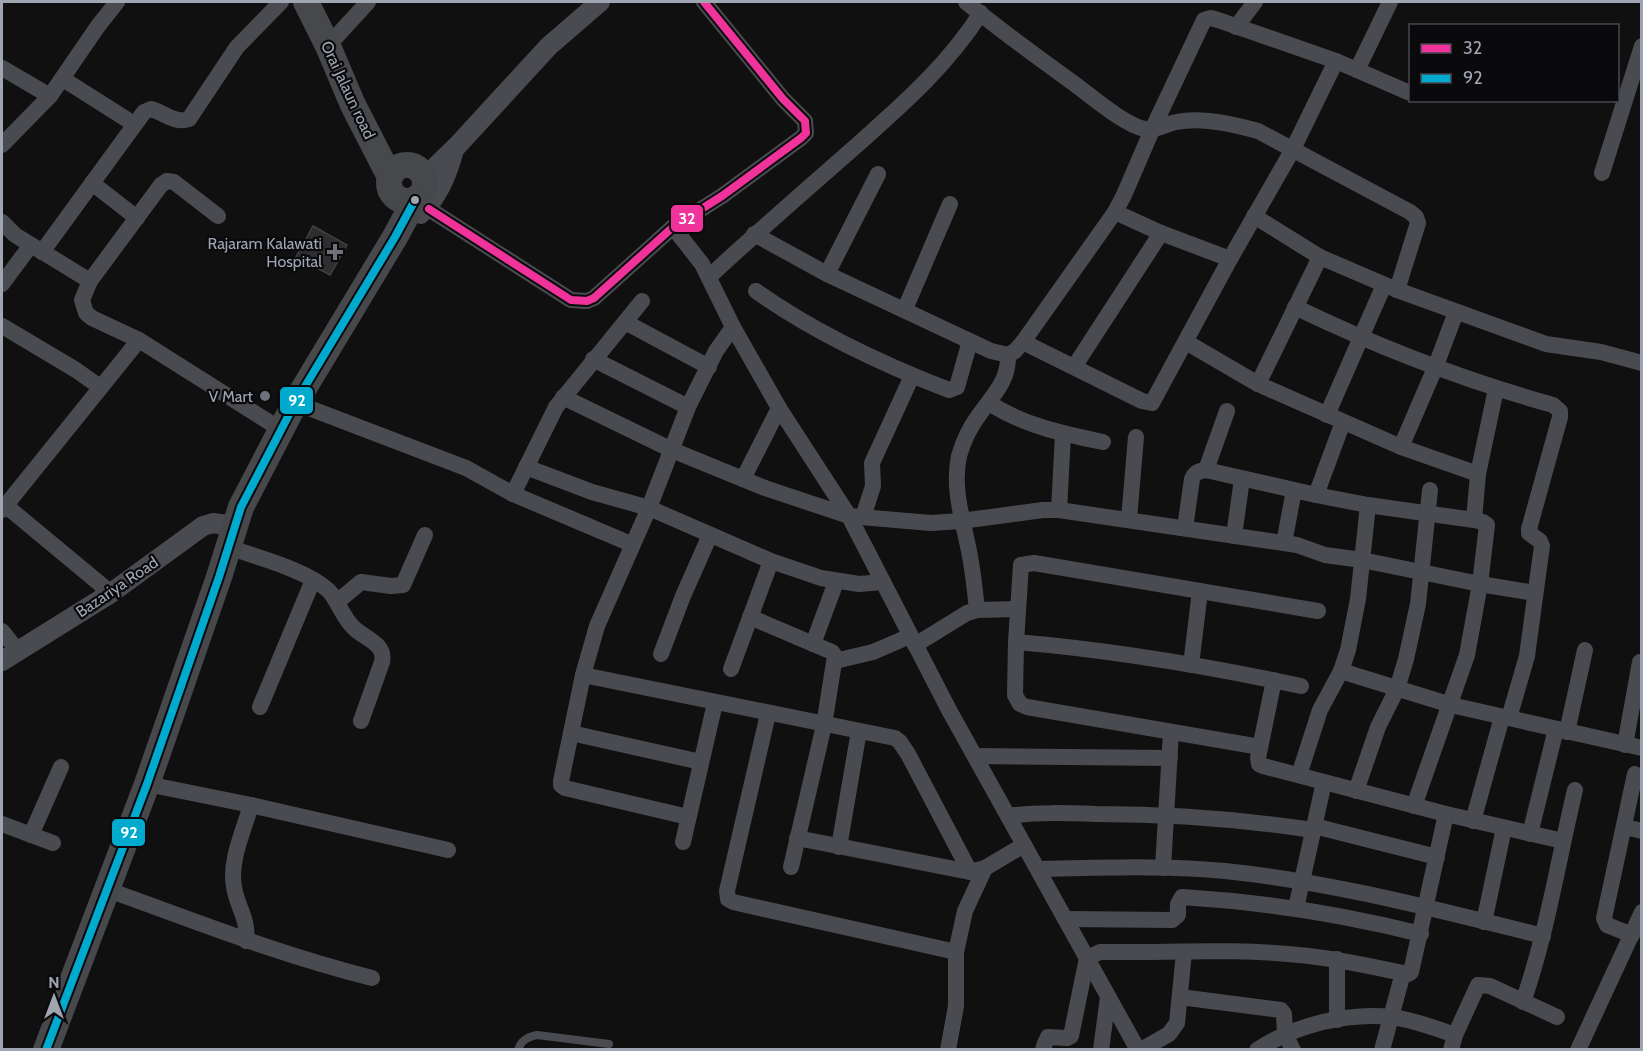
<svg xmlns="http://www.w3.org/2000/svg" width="1643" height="1051" viewBox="0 0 1643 1051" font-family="Cabin,sans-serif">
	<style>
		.building { fill: #2e2e2f; stroke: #3e4044; stroke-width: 1.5 }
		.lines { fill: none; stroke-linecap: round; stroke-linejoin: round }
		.service { stroke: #4a4b50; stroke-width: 8 }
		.minor { stroke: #4a4b50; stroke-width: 16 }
		.tertiary { stroke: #4a4b50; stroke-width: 20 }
		.primary { stroke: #46484b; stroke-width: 26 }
		.bus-1-casing { stroke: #0a0a0c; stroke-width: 12 }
		.bus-2-casing { stroke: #0a0a0c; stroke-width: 12 }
		.bus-1 { stroke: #ef339a; stroke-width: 8 }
		.bus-2 { stroke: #00a9ce; stroke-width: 8 }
		.bus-dot { fill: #a0a5b2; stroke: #0a0a0c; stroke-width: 2 }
		.poi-dot { fill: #6e7179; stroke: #0a0a0c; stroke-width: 2 }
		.labels { text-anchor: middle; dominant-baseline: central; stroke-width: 4.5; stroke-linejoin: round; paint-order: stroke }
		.street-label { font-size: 16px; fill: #a0a5b2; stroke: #0a0a0c }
		.poi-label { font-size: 16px; fill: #a0a5b2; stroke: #0a0a0c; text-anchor: end }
		.line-badge { stroke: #0a0a0c; stroke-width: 2 }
		.badge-label { font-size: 16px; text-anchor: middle; font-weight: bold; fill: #fff }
	</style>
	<rect width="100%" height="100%" fill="#101010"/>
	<path class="building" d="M313 226 347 245 330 275 296 257Z"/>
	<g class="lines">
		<path class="service" d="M518 1050C521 1040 528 1037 537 1035L609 1044"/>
		<g class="minor">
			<path d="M966 2C1001 31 1039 58 1076 85 1092 97 1126 126 1145 129 1156 131 1166 124 1176 122 1203 117 1232 124 1258 131L1410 212 1416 217 1418 223 1397 290"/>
			<path d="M1236 27 1255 2"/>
			<path d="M335 38 368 2"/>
			<path d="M2 68 50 96"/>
			<path d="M1357 70 1390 2"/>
			<path d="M63 79 134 124"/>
			<path d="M2 145 50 96 98 26 117 2"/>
			<path d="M1602 173 1642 46"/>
			<path d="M92 183 137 218"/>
			<path d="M429 209 571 300 587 301 594 298 673 227 722 196 801 138 806 133 805 121 783 99 704 2"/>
			<path d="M1115 212 1161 233 1230 259"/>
			<path d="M218 216 174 182 167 181 161 185 90 281 82 300 86 313 92 318 139 340 272 424"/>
			<path d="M421 216C441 198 451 171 457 146"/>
			<path d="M1254 216 1320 257 1397 290 1546 344 1601 352 1642 363"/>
			<path d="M2 222 15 235 90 281"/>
			<path d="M673 227 702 264 733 327 779 408 849 516 949 710 1138 1050"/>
			<path d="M754 234 827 274 991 351 1008 355 1015 351 1023 342 1115 212 1124 195 1152 130 1204 20 1211 18 1218 20 1336 61 1410 93"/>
			<path d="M42 252 144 112 151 109C165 113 175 124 189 119L237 47 281 2"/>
			<path d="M827 274 878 174"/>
			<path d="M709 277C757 232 807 189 856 146 903 104 946 67 981 13"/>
			<path d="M2 284 31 245"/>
			<path d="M756 291C815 333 882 364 949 390L957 387 970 341"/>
			<path d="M1295 307C1378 347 1463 380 1553 405L1560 411V417L1529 529V533L1540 541 1542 546 1527 656 1509 718"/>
			<path d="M905 309 950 204"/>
			<path d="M625 322 709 367"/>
			<path d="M2 326 76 370 100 387"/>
			<path d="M1023 342 1142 401 1152 403 1230 259 1293 149 1336 61"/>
			<path d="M1186 342 1258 384 1401 447 1478 474"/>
			<path d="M593 359 688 407"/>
			<path d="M1074 367 1161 233"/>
			<path d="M1258 384 1320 257"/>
			<path d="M563 397 672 450 765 488 849 516 931 523 961 521 1043 510H1059L1297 545 1325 555 1362 560 1480 584 1535 593"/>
			<path d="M288 400 466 468 513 494 631 544"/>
			<path d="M989 403C1023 425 1063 434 1103 442"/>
			<path d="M1327 415 1384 285"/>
			<path d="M1401 447 1435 368 1456 312"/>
			<path d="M526 467 592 492 649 508 771 561 821 578 859 584 883 582"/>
			<path d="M1206 470 1227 411"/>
			<path d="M743 479 779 408"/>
			<path d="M513 494 556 407 642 301"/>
			<path d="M1316 495 1368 505 1474 520 1483 522 1487 525 1480 584 1467 655 1414 806"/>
			<path d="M5 505 111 593"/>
			<path d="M2 510 139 340"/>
			<path d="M1059 510 1063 434"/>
			<path d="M863 517 873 486 872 463 912 376"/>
			<path d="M1129 519 1136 437"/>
			<path d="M1474 520 1478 474 1496 389"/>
			<path d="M1185 528 1192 479C1195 472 1199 471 1206 470L1316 495 1343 422"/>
			<path d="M1234 536 1242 479"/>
			<path d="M1284 543 1294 490"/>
			<path d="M228 547C256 557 308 570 329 591 339 602 343 619 355 629 366 639 386 644 382 662L361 721"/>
			<path d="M337 602 361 582 391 586 403 585 425 535"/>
			<path d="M977 610C975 590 973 571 969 551 963 520 952 489 959 456 963 442 970 427 979 415 993 395 1009 381 1008 355"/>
			<path d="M750 617 832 652 835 656 824 725 791 867"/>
			<path d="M2 631 18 651"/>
			<path d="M1016 642C1111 650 1207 666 1301 686"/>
			<path d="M813 644 836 582"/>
			<path d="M915 645 967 613 977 610 1017 609"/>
			<path d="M661 654 683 596 710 535"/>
			<path d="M835 661 873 652 910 636"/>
			<path d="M1191 665 1200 591"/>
			<path d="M731 669 771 561"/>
			<path d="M1341 671 1451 705 1642 748"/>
			<path d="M583 675 895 738 900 742 908 754 970 872"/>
			<path d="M1274 680 1258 758 1259 764 1263 766 1446 814 1563 841"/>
			<path d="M260 707 313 580"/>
			<path d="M768 714 727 891 728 899 733 902 956 952"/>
			<path d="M1567 732 1585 650"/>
			<path d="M571 733 701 762"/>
			<path d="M1625 745 1640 662"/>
			<path d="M1260 747 1027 707 1020 704 1015 695 1016 642 1021 565 1034 563 1318 611"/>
			<path d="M975 756 1170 758"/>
			<path d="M1299 775 1320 710 1341 671 1348 650 1358 599 1368 505"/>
			<path d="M147 784 251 805 448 850"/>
			<path d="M1356 791 1378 727 1397 689 1406 659 1418 604 1430 490"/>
			<path d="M1008 816C1037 812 1067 813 1096 814 1170 814 1240 819 1313 830"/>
			<path d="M688 817 565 788 561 785V781L583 675 597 626 649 508 688 407 716 351 733 327"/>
			<path d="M1473 821 1502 717"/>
			<path d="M2 824 53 843"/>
			<path d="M1314 826 1437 857"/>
			<path d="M1625 827 1642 831"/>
			<path d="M1530 834 1556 729"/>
			<path d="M31 835 61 767"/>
			<path d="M797 838 970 872 985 868 1024 845"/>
			<path d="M683 842 715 703"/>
			<path d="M839 847 859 731"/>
			<path d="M1163 868 1171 732"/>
			<path d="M1038 869C1100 868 1163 865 1225 871 1333 882 1438 910 1543 936"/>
			<path d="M106 889C194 921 280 955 372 978"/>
			<path d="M1296 908 1324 782"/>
			<path d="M1065 919 1172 920 1178 915V904L1182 897C1263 902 1342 914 1421 934"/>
			<path d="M1484 922 1504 828"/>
			<path d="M1632 935 1607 925 1604 918 1635 774"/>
			<path d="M246 941C249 919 237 907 234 887 229 861 244 830 251 805"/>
			<path d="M1180 997 1281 1010 1284 1014 1285 1034 1293 1050"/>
			<path d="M1523 1002C1547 933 1558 861 1575 790"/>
			<path d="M1337 1020V959"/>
			<path d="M948 1050 956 1006V952L965 911 985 868"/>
			<path d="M1043 1050 1045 1043 1048 1037 1067 1038 1071 1036 1087 958 1100 952C1166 953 1233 948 1299 955 1336 958 1372 967 1408 974L1411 972 1446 814"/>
			<path d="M1101 1050 1108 997"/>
			<path d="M1141 1050 1169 1034 1177 1023 1184 953"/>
			<path d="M1257 1050C1295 1025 1347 1012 1392 1017 1414 1020 1435 1028 1455 1035"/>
			<path d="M1382 1050 1403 973"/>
			<path d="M1451 1050 1455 1035 1478 985 1490 986 1557 1017"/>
			<path d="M1578 1050 1642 912"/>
		</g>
		<g class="tertiary">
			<path d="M425 177 457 146 549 46 600 2"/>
			<path d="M2 661 111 593 203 526 213 523 234 526"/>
		</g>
		<g class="primary">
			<path d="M306 2 328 46 353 105 390 177"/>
			<circle cx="407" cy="183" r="18"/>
			<path d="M46 1050 147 784 219 577 241 507 295 403 395 237 415 200"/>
		</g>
		<defs>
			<path id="bus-1" d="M429 209 571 300 587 301 594 298 673 227 722 196 801 138 806 133 805 121 783 99 704 2"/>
			<path id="bus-2" d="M46 1050 147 784 219 577 241 507 295 403 395 237 415 200"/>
		</defs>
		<use href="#bus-1" class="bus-1-casing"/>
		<use href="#bus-2" class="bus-2-casing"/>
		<use href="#bus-1" class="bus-1"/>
		<use href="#bus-2" class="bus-2"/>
	</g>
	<circle class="bus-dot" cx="415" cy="200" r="5"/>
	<g class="poi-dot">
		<path d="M332 243h6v6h6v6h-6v6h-6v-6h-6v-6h6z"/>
		<circle cx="265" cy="396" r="6"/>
	</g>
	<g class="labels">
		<g class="street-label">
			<text transform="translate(348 90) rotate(65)">Orai Jalaun road</text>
			<text transform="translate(117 587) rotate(-34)">Bazariya Road</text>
		</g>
		<g class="poi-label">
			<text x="322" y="243">Rajaram Kalawati<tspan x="322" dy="18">Hospital</tspan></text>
			<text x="253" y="396">V Mart</text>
		</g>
	</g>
	<g class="line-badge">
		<rect x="670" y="204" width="34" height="29" rx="6" fill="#ef339a"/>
		<rect x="279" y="386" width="35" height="29" rx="6" fill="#00a9ce"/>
		<rect x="111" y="818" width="35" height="29" rx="6" fill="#00a9ce"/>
	</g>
	<g class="badge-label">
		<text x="687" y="224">32</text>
		<text x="297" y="406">92</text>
		<text x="129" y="838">92</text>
	</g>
	<rect width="1643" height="1051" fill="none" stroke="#a0a5b2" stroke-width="6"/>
	<rect x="1409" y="24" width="210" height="78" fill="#0a0a0c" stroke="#46484e" stroke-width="1.5"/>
	<rect x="1421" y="44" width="30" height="9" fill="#ef339a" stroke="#46484e" stroke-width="1.5"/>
	<text x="1463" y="54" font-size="18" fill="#a0a5b2">32</text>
	<rect x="1421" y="74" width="30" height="9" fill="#00a9ce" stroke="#46484e" stroke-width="1.5"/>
	<text x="1463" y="84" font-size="18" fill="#a0a5b2">92</text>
	<g transform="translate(54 997)" stroke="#0a0a0c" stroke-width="4.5" paint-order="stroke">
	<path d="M0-4.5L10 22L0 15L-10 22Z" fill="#a0a5b2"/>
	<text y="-9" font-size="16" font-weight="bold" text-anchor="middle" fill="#a0a5b2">N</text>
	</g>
</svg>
